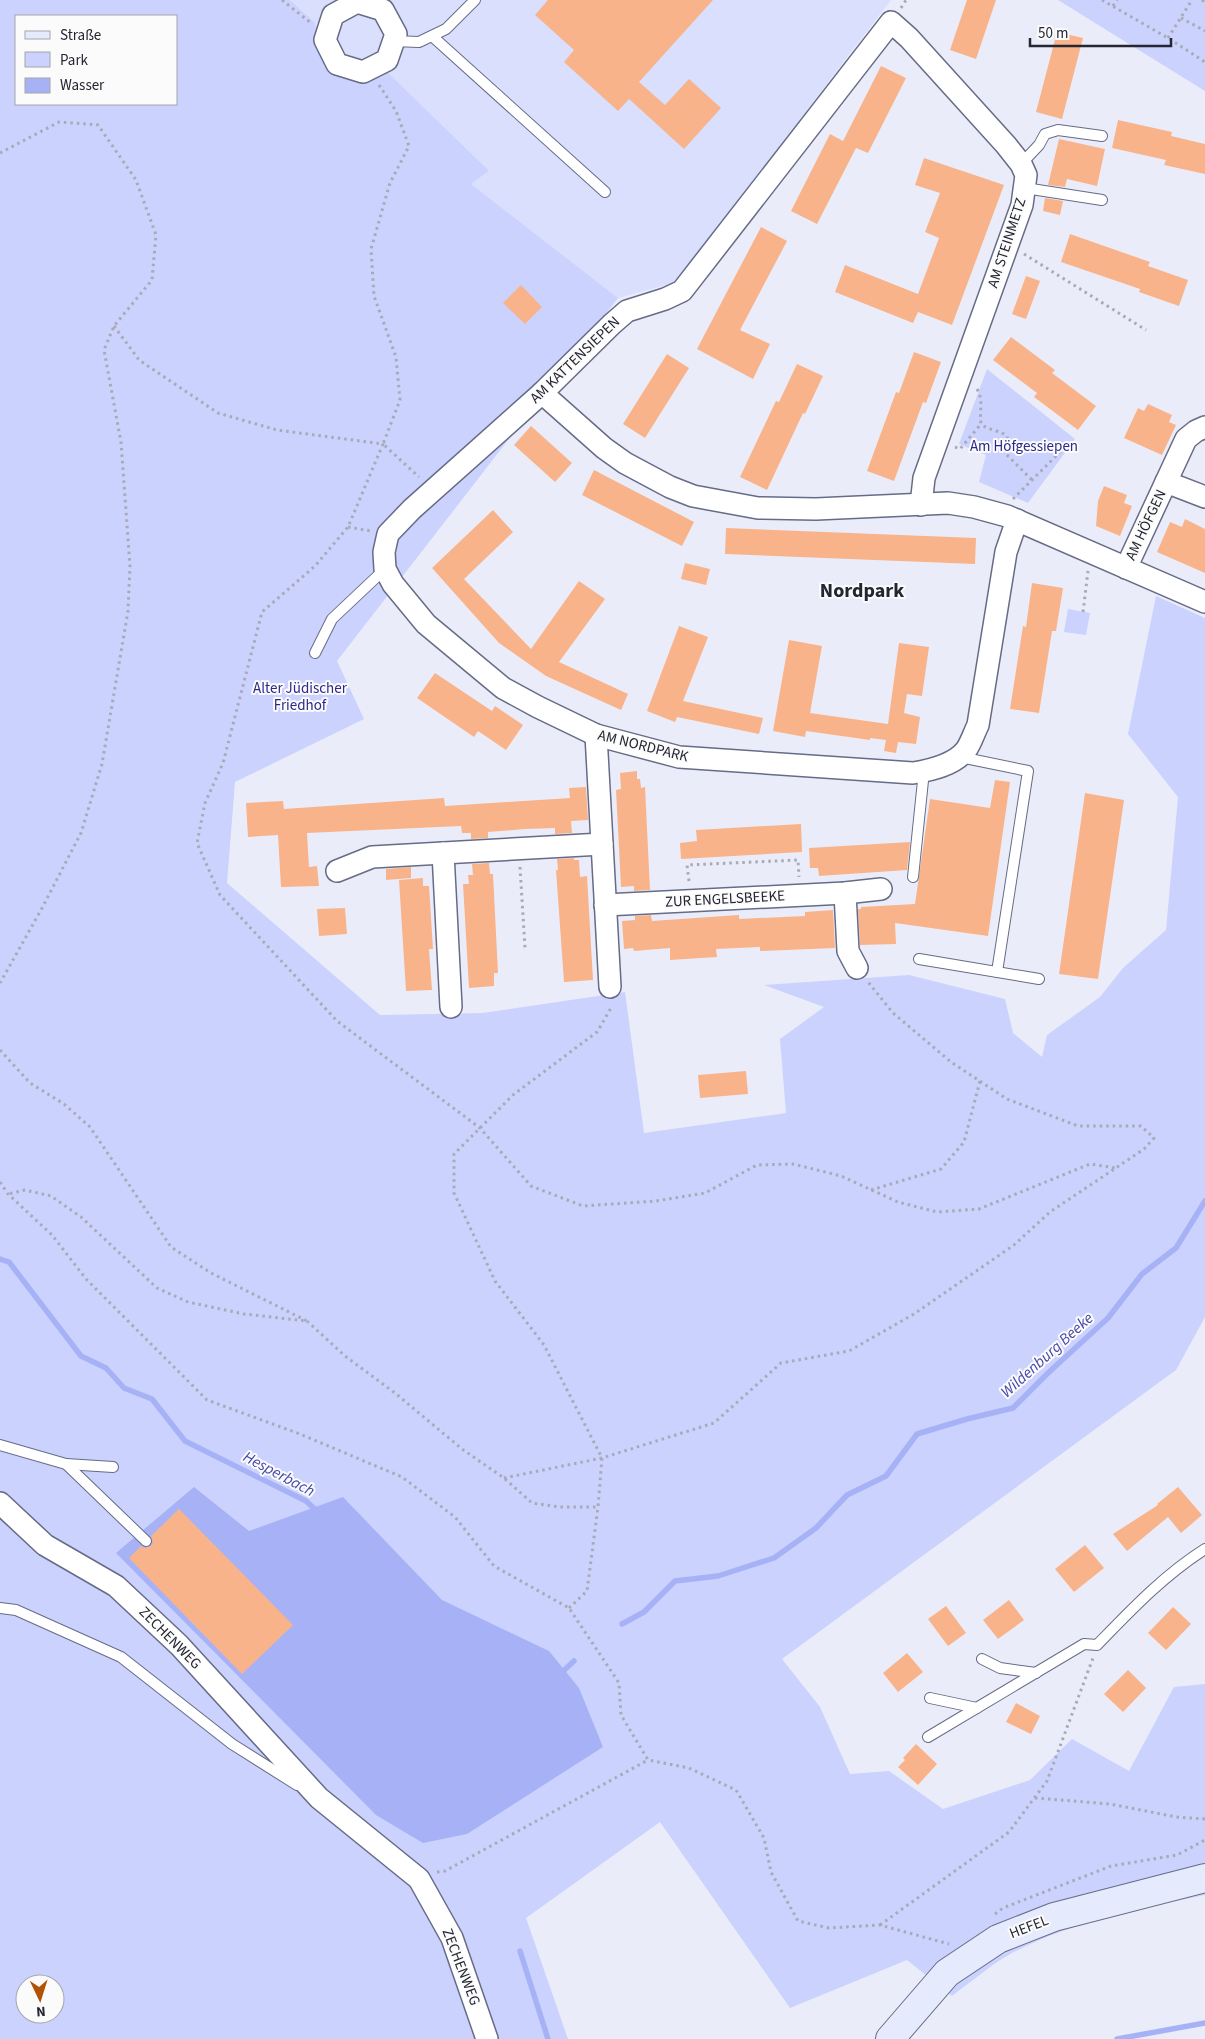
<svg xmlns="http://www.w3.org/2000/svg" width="1205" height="2039" viewBox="0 0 1205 2039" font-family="'Source Sans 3',sans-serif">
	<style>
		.built { fill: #d9dffd }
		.green { fill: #cad2fd; fill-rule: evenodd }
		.water { fill: #a7b2f6 }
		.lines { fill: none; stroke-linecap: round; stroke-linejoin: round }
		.stream { stroke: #a7b2f6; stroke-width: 5.5 }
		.building { fill: #f9b38b }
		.service-casing { stroke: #666b86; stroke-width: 12 }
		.minor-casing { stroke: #666b86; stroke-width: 24 }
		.secondary-casing { stroke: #666b86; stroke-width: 30 }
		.path { stroke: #a8aab6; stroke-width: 3; stroke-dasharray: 2.5 4; stroke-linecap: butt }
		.service { stroke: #fff; stroke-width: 10 }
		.minor { stroke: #fff; stroke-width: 21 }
		.secondary { stroke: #e6eafd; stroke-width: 28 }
		.labels { text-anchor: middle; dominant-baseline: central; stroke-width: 4; stroke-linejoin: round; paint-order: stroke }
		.street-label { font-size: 15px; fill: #242631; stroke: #fbfbfb }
		.park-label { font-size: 15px; fill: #2d2988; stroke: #fbfbfb }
		.water-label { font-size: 16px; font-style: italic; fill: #4548a9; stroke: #fbfbfb }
		.district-label { font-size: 20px; font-weight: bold; fill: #242631; stroke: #fbfbfb }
	</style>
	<rect width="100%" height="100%" fill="#eaedf9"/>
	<path class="built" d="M290 0H891L674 283 618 298 471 184 489 171 340 73Z"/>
	<g class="green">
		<path d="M0 0H290L315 23 318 41 324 57 386 71 489 171 471 184 618 298 337 661 364 719 235 782 227 883 380 1015 483 1013 625 992 644 1133 786 1113 780 1039 824 1007 764 985 909 975 1005 999 1013 1033 1042 1057 1047 1035 1100 997 1123 968 1166 930 1178 797 1128 734 1156 596 1205 618V1317L1176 1370 782 1659 820 1707 850 1774 889 1771 943 1809 1030 1780 1072 1739 1129 1771 1174 1687 1205 1684V1895C1142 1908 1076 1921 1018 1950 998 1959 971 1982 952 1996L907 1960 790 2008 660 1822 526 1918 568 2039H0ZM16 16H176V104H16ZM25 1984H55V2014H25Z"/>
		<path d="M1058 0H1205V91Z"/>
		<path d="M987 369 1075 439 1028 503 979 482 986 455 959 444Z"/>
		<path d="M1068 609 1090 613 1086 635 1064 632Z"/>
	</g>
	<path class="water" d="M194 1487 249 1531 343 1497 442 1600 549 1651 579 1688 603 1747 467 1834 423 1843 376 1815 116 1553Z"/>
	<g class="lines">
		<g class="stream">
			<path d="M0 1259 9 1262 81 1356 106 1368 124 1388 152 1399 185 1441 306 1501 318 1512"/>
			<path d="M622 1624 644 1612 675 1581 718 1576 774 1558 816 1528 847 1495 886 1476 917 1434 967 1419 1013 1408 1048 1373 1108 1318 1142 1274 1176 1248 1205 1201"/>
			<path d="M559 1675 574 1661"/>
			<path d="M520 1951 548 2039"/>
			<path d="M1117 2039 1205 2023"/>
		</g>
	</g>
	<g class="building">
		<path d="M548 0H713L639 82 665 105 689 79 721 108 684 149 629 99 618 111 564 62 574 50 535 15Z"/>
		<path d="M967 0H996L976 59 950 50Z"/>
		<path d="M1057 32 1083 38 1062 119 1036 112Z"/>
		<path d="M881 66 906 78 868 153 856 148 817 224 791 211 830 134 843 141Z"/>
		<path d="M1118 120 1172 132 1171 136 1205 144V174L1164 165 1166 160 1112 148Z"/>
		<path d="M1059 139 1105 149 1097 186 1067 179 1065 187 1048 185Z"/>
		<path d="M924 158 1004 185 952 325 918 312 913 323 835 292 845 265 918 294 939 238 925 232 940 193 915 185Z"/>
		<path d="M1045 198 1063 201 1060 215 1043 211Z"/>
		<path d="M761 227 787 241 740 330 770 344 753 379 697 349Z"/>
		<path d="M1070 234 1150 262 1148 266 1188 280 1179 306 1139 292 1140 289 1061 262Z"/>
		<path d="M1026 276 1040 281 1026 319 1012 314Z"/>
		<path d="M521 285 542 307 525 324 503 303Z"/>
		<path d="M1011 337 1055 370 1052 373 1096 406 1078 430 1034 397 1037 393 993 360Z"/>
		<path d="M914 352 941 362 926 403 923 402 894 481 867 471 896 392 899 393Z"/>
		<path d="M667 354 689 368 645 438 623 424Z"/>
		<path d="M797 364 823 376 805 414 803 413 767 490 740 477 776 401 779 402Z"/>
		<path d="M1148 404 1172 415 1169 422 1176 425 1162 455 1124 438 1138 408 1144 411Z"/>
		<path d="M531 426 572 463 555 482 514 445Z"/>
		<path d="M594 470 694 522 682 546 582 495Z"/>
		<path d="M1104 486 1127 495 1124 503 1132 506 1120 536 1096 526 1098 501Z"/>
		<path d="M493 510 513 532 464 579 531 649 579 581 605 599 559 662 628 694 621 710 546 676 499 643 432 568Z"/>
		<path d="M1185 519 1205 529V573L1157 552 1170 522 1182 527Z"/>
		<path d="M726 528 976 538 975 564 725 554Z"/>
		<path d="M685 563 710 569 706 585 681 579Z"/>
		<path d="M1032 583 1063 588 1056 631H1052L1039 713 1010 709 1023 626 1026 627Z"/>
		<path d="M679 626 708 637 683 701 763 718 759 734 677 717 675 722 647 711Z"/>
		<path d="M789 640 822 646 810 713 888 724 899 643 929 647 922 696 907 694 904 713 920 717 916 744 898 742 896 753 884 751 886 740 870 738V740L806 731 805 737 773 731Z"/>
		<path d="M435 673 492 711 495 706 523 725 506 750 478 731 474 737 417 698Z"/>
		<path d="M637 771V779H640L641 788 645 787 650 890 634 891V886L621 887 616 790 621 789 620 773Z"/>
		<path d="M995 780 1010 782 988 936 895 923 896 944 860 945 858 909H861V907L915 904 930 799 990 808Z"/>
		<path d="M586 787 588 820 571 821 572 833 555 834V828L525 829 488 832V838L471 839V833H462L461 826 307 833 309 867 317 866 319 886 281 887 278 835 248 837 246 803 283 801 284 809 444 798 445 806 570 798 569 788Z"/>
		<path d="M1085 793 1124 800 1098 979 1059 974Z"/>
		<path d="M801 824 802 852 681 859 680 843 697 841 696 830Z"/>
		<path d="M910 842 907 870 819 876 818 868H810L809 848Z"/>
		<path d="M574 858V860H579L580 877 587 876 593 980 564 982 556 870H558L557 859Z"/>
		<path d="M489 863 490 874H493L498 973H494V986L469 988 463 884H469L468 875H473L472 864Z"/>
		<path d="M411 867V878L386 880V869Z"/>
		<path d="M423 878V886H429L433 949H429L432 990 406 991 399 880Z"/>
		<path d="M345 908 347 934 319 936 317 909Z"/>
		<path d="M833 910 835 948 760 951V947L716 949 717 957 670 960V948L634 951 633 948 624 949 622 921 635 920V916L651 915 652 921 739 915V919L805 916V912Z"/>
		<path d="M746 1071 748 1094 700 1098 698 1075Z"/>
		<path d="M1178 1487 1202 1515 1181 1533 1168 1517 1127 1551 1113 1534 1158 1505 1157 1504Z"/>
		<path d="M179 1509 293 1625 242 1674 129 1558 141 1546 145 1548 151 1546 153 1542 151 1536Z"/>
		<path d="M1085 1545 1104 1568 1074 1592 1055 1569Z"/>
		<path d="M1009 1600 1024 1620 998 1639 983 1620Z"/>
		<path d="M946 1606 966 1633 948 1646 928 1619Z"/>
		<path d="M1173 1607 1191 1624 1166 1650 1148 1633Z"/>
		<path d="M907 1653 923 1672 898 1692 883 1673Z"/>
		<path d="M1128 1670 1146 1688 1123 1712 1104 1694Z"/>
		<path d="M1016 1703 1040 1716 1031 1734 1006 1722Z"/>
		<path d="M916 1744 937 1764 918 1785 898 1767 905 1760 903 1758Z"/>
	</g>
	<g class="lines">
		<defs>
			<g id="service">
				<path d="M432 36 605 192"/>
				<path d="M393 41 419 42 446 29 475 0"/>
				<path d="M1021 164 1039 145 1045 134 1058 130 1102 136"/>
				<path d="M1025 188 1102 200"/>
				<path d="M315 653 332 619 385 569"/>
				<path d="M960 757 1028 771 997 972"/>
				<path d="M913 877 924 771"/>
				<path d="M919 959 1039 979"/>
				<path d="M0 1445 66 1464 146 1541"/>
				<path d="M66 1464 113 1467"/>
				<path d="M0 1608 16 1610 121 1657 232 1744 297 1785"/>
				<path d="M982 1659 1000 1668 1036 1673"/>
				<path d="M930 1698 977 1708"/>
				<path d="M928 1737 1084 1644 1097 1645C1131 1610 1164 1575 1205 1549"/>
			</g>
			<g id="minor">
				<path d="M357 2 383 10 396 34 387 60 363 72 337 64 325 40 333 15Z"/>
				<path d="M542 393 604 448 625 463 670 487 693 496 758 508 816 509 948 503 974 507 1007 516 1205 602"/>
				<path d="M1166 482 1205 497"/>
				<path d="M921 505 924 478 1022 205 1026 175 1021 164 1006 145 909 38 891 22 682 291 665 299 627 311 612 324 542 393 412 509 388 534 384 552 385 569 393 584 426 624 503 688 538 707 596 735 679 757 913 773C932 770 954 765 966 750 971 743 974 733 978 725L1006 552 1017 520"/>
				<path d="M1126 568 1186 439 1196 431 1205 427"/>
				<path d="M596 735 610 987"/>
				<path d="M443 853 451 1007"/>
				<path d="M337 871 372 857 602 844"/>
				<path d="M845 893 848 951 857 968"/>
				<path d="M605 905 845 893 881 889"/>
				<path d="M0 1503 45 1545 116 1586 179 1645 319 1798 419 1879 452 1938 487 2039"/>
			</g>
			<path id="secondary" d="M890 2039 947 1973 998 1939 1054 1917 1205 1878"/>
		</defs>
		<use href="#service" class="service-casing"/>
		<use href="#minor" class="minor-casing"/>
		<use href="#secondary" class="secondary-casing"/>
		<g class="path">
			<path d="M282 0 311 23"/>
			<path d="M1102 0 1168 38 1205 62"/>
			<path d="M1202 0 1205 2"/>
			<path d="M1113 6 1117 0"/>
			<path d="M901 8 906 0"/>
			<path d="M1181 18 1205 31"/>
			<path d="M1168 38 1192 0"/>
			<path d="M379 85 396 111 409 146 390 183 371 249 374 296 396 357 400 400 383 444 419 477"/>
			<path d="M0 153 59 122 98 125 136 180 156 235 152 280 114 326 104 350 121 442 130 566 128 611 102 764 81 833 41 910 0 983"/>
			<path d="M1024 254 1146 330"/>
			<path d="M114 326 139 360 218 413 277 430 383 444 348 527 315 566 262 612 223 763 205 803 197 843 220 895 337 1021 480 1128 531 1186 583 1206 656 1201 705 1193 757 1165 793 1164 841 1176 898 1202 937 1212 979 1209 1090 1164 1116 1168"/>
			<path d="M977 389C984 401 979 410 981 424 988 430 999 430 1007 436L1009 446 1006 454 1032 480"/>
			<path d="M955 447 960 449 981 424"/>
			<path d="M1013 499 1069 443"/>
			<path d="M348 527 371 531"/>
			<path d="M1083 612 1088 571"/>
			<path d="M520 867 525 948"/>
			<path d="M689 881 687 865 798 860 799 877"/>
			<path d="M0 1050 30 1083 64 1104 90 1127 171 1247 211 1273 307 1321 244 1314 188 1302 157 1288 81 1217 51 1196 25 1190 8 1194"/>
			<path d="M0 1182 8 1194 52 1235 86 1279 207 1400 300 1434 402 1477 455 1517 494 1566 569 1608 619 1683 621 1715 648 1760 689 1768 736 1790 764 1838 771 1872 798 1921 829 1928 880 1925 949 1944"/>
			<path d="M871 1190 941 1169 964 1142 980 1081"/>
			<path d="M307 1321 345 1356 395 1393 462 1449 504 1478 532 1503 560 1507H598"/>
			<path d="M504 1478 602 1458 714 1423 781 1363 849 1351 914 1314 1014 1245 1050 1212 1144 1149 1154 1138 1141 1126H1078L1007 1099 951 1062 893 1013 868 982"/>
			<path d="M569 1608 587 1591 598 1507 602 1458 544 1345 495 1281 454 1193V1154L513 1095 597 1032 611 1008V1005"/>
			<path d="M1035 1798 1110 1804 1176 1817 1205 1819"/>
			<path d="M437 1872 445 1871 648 1760"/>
			<path d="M995 1914 1003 1908 1111 1866 1177 1855 1205 1840"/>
			<path d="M880 1925 1009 1832 1047 1781 1093 1658"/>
		</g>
		<use href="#service" class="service"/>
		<use href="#minor" class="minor"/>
		<use href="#secondary" class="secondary"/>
	</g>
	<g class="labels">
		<g class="street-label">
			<text transform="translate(1007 243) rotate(-72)">AM STEINMETZ</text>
			<text transform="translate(575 360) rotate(-44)">AM KATTENSIEPEN</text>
			<text transform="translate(1146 525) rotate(-65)">AM HÖFGEN</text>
			<text transform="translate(643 746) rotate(14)">AM NORDPARK</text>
			<text transform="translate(725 899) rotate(-3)">ZUR ENGELSBEEKE</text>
			<text transform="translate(170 1638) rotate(45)">ZECHENWEG</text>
			<text transform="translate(1029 1927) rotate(-21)">HEFEL</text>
			<text transform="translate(461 1967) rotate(69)">ZECHENWEG</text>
		</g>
		<g class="park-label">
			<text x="1024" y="446">Am Höfgessiepen</text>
			<text x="300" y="688">Alter Jüdischer<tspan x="300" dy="17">Friedhof</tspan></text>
		</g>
		<g class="water-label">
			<text transform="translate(1047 1355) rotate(-42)">Wildenburg Beeke</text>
			<text transform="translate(279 1474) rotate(28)">Hesperbach</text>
		</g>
		<g class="district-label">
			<text x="862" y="591">Nordpark</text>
		</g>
	</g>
	<rect x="15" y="15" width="162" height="90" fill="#fbfbfb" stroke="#a5a6aa"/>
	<rect x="25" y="31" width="25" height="8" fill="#e6eafd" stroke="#a5a6aa"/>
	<text x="60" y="40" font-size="15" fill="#242631">Straße</text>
	<rect x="25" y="52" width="25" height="15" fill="#cad2fd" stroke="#a5a6aa"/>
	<text x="60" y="65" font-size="15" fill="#242631">Park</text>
	<rect x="25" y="78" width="25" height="15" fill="#a7b2f6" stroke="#a5a6aa"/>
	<text x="60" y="90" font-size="15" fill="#242631">Wasser</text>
	<g transform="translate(40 1999) rotate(176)"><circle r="24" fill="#fbfbfb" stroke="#a5a6aa"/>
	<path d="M0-4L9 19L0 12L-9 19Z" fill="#b25304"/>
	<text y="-8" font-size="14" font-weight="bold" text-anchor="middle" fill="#242631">N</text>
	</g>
	<path d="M1030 38v8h141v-8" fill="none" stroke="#242631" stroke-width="2.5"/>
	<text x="1038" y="38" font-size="15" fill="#242631" stroke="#fbfbfb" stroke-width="4" paint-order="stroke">50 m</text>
</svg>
